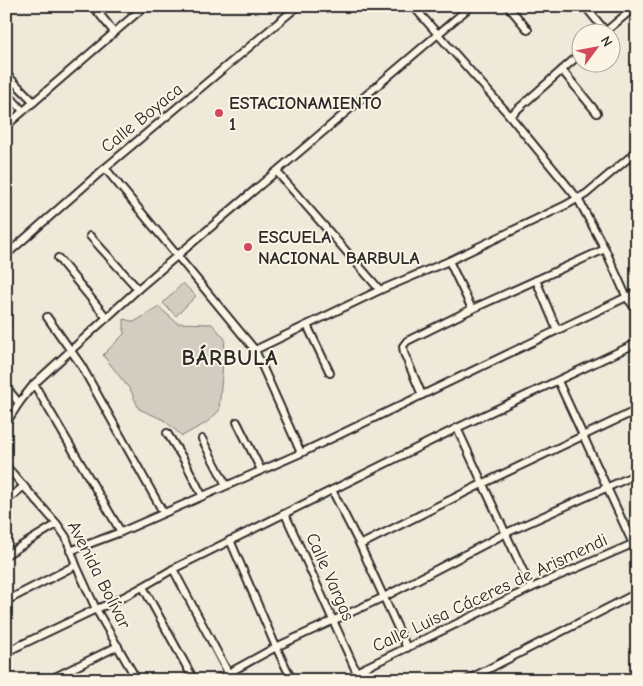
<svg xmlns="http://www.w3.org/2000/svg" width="643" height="686" viewBox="0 0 643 686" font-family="'Comic Neue',sans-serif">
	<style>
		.green { fill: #d2cdc0; stroke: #7e7c76 }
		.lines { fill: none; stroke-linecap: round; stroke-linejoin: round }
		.minor-casing { stroke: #2b2b2b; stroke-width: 10 }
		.minor { stroke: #fcf5e5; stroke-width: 6 }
		.poi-dot { fill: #d1495b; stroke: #fcf5e5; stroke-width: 2 }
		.labels { text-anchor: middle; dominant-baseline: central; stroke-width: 4; stroke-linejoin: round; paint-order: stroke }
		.poi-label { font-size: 18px; font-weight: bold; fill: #2b2b2b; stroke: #fcf5e5; text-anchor: start }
		.street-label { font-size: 18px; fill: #2b2b2b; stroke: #fcf5e5 }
		.district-label { font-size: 22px; font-weight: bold; letter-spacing: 1px; fill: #2b2b2b; stroke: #fcf5e5 }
	</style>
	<rect width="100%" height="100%" fill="#efe9da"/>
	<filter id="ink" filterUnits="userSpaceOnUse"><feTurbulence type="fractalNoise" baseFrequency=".02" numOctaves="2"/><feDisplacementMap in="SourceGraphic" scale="10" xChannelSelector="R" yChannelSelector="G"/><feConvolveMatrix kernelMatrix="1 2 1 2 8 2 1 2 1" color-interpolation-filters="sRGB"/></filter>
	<g filter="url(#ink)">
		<g class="green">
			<path d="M183 283 196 296 176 316 163 303Z"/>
			<path d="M159 307 177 323 212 324 225 339 219 411 206 423 182 436 164 420 139 409 131 391 103 355 124 334V319L134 322Z"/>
		</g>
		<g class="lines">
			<defs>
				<g id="minor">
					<path d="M93 6 114 32"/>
					<path d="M413 6 510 116 578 199 605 249 627 298 637 310"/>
					<path d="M508 6 528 30"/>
					<path d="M585 6 606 32"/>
					<path d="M605 32 636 6"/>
					<path d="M562 70 597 113"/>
					<path d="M6 74 34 102"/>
					<path d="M6 92 23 111"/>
					<path d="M510 116 580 54"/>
					<path d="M6 126 145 6"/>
					<path d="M105 168 255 350 301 453"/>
					<path d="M277 172 380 290"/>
					<path d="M90 236 138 289"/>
					<path d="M6 255 105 168 298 6"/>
					<path d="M58 258 107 318"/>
					<path d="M449 261 472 309"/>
					<path d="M536 280 557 330"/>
					<path d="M47 317 81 365 163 512"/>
					<path d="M6 324 7 323"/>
					<path d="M307 325 330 373"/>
					<path d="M255 350 380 290 449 261 566 205 586 194 637 151"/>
					<path d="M558 381 633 544"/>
					<path d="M34 384 121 532"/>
					<path d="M6 387 19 403"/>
					<path d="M422 395 404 353 403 346 407 341 472 309 605 249"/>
					<path d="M237 422 261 470"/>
					<path d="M6 423 19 403 34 384 138 289 471 6"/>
					<path d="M457 428 531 588"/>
					<path d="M167 433 184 460 202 495"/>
					<path d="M202 439 226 485"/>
					<path d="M6 466 57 524 66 537 76 565 96 609 137 680"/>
					<path d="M332 490 360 545 407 648"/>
					<path d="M6 501 24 486"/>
					<path d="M285 514 360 680"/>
					<path d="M230 540 276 647 292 680"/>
					<path d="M360 545 482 484 637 410"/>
					<path d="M70 551 121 532 301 453 637 292"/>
					<path d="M6 555 57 524"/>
					<path d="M173 569 232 680"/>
					<path d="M143 587 194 680"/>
					<path d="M6 601 76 565"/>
					<path d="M6 652 96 609C123 599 148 584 173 569L457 428 637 343"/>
					<path d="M356 672 531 588 637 542"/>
					<path d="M55 677 118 646"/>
					<path d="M216 680 276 647 384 597 506 533 637 474"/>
					<path d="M467 680 637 593"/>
				</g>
			</defs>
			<use href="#minor" class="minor-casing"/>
			<use href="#minor" class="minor"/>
		</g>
	</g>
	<g class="poi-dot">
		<circle cx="219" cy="113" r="5"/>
		<circle cx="248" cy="247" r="5"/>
	</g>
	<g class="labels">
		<g class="poi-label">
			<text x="229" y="103">ESTACIONAMIENTO<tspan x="229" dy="21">1</tspan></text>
			<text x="258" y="237">ESCUELA<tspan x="258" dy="21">NACIONAL BARBULA</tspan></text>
		</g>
		<g class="street-label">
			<text transform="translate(142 118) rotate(-39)">Calle Boyaca</text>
			<text transform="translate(99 575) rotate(63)">Avenida Bolívar</text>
			<text transform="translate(330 577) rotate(66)">Calle Vargas</text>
			<text transform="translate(490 593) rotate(-25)">Calle Luisa Cáceres de Arismendi</text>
		</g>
		<g class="district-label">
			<text x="230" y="358">BÁRBULA</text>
		</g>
	</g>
	<rect width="643" height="686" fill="none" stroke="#fcf5e5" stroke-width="25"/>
	<rect x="12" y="12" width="618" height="661" fill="none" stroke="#2b2b2b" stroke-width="2" filter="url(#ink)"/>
	<g transform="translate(596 48) rotate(58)"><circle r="24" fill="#fcf5e5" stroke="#a8a49b"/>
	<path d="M0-4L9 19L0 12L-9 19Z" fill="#d1495b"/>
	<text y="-8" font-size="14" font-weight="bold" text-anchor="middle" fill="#2b2b2b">N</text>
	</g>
</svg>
